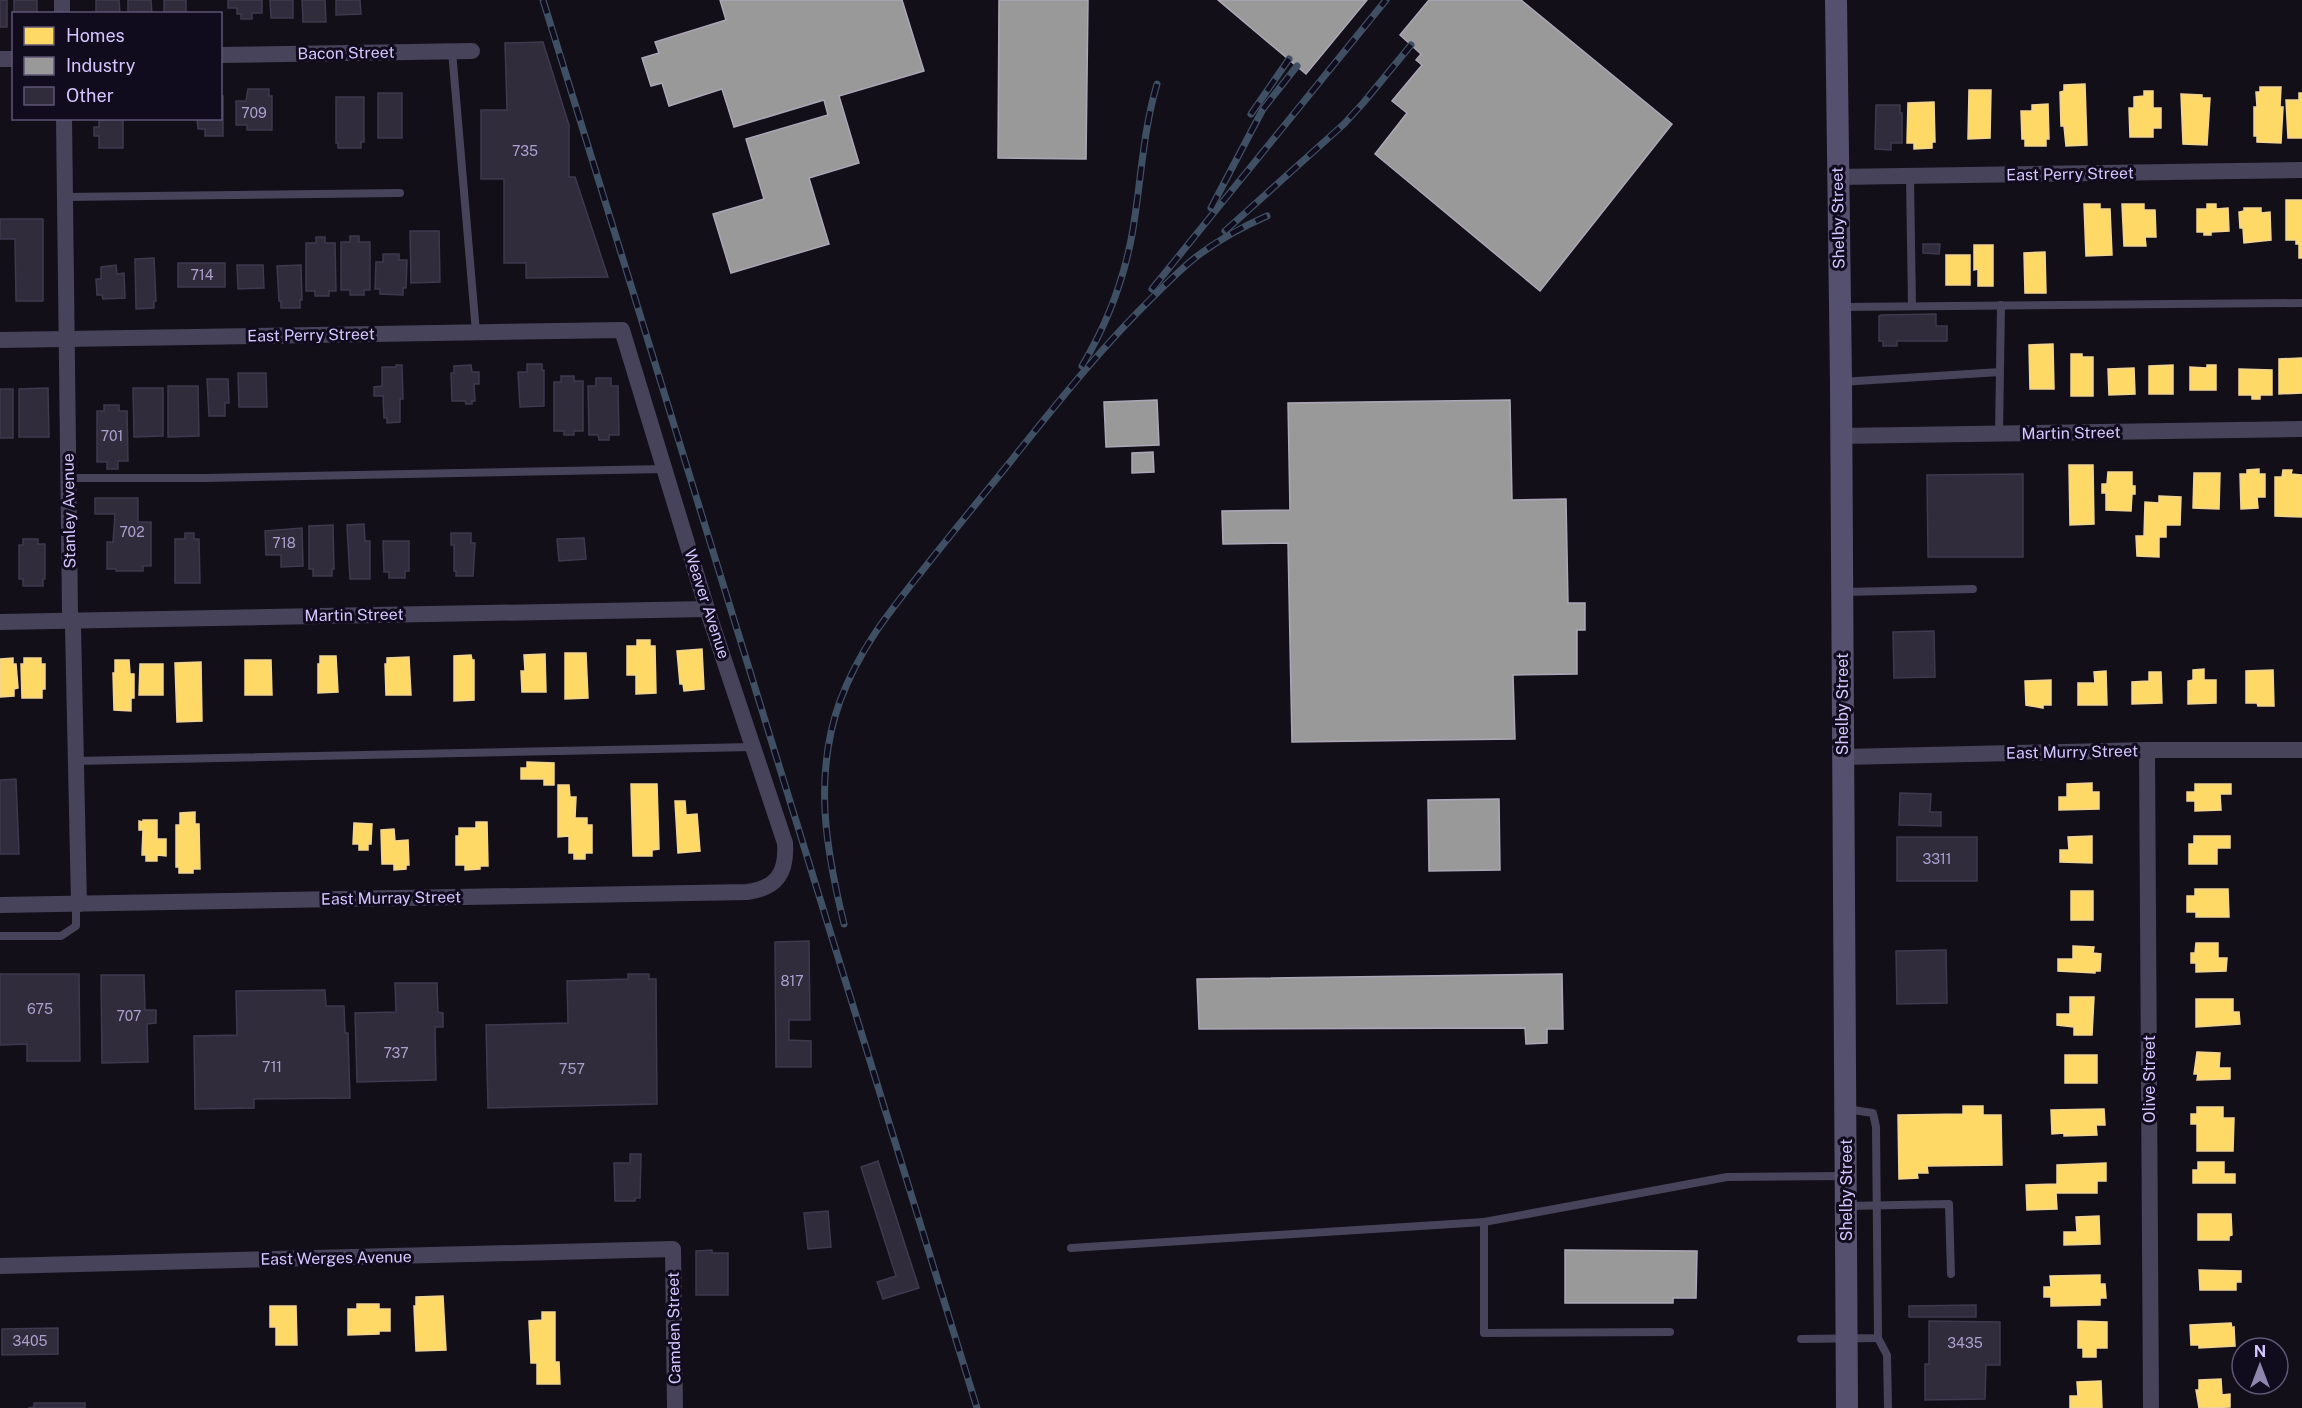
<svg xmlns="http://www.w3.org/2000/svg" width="2302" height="1408" viewBox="0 0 2302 1408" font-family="'Public Sans',sans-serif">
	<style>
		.homes { fill: #ffd966; stroke: #f2d494; stroke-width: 1.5 }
		.industry { fill: #999; stroke: #aba7b8; stroke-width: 1.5 }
		.building { fill: #302c3c; stroke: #3f394e; stroke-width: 1.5 }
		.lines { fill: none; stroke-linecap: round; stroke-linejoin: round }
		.service { stroke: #47435a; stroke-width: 8 }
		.minor { stroke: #47435a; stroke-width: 16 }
		.secondary { stroke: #54506d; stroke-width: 22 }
		.rail-casing { stroke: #405064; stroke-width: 7 }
		.rail { stroke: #100b1d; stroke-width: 4.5; stroke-dasharray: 14; stroke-linecap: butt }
		.labels { text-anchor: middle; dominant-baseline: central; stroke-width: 6; stroke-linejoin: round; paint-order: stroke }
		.number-label { font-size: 14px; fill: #aba0ce }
		.street-label { font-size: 16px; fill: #d4c7ff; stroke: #100b1d }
	</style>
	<rect width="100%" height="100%" fill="#120f19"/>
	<g class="homes">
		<path d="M2085 84 2087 145 2066 146 2064 126H2061L2060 92 2064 91V85Z"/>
		<path d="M2260 87H2281L2280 107H2283L2281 143 2257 142V136H2254V107H2257L2256 92H2260Z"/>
		<path d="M1969 90H1991L1990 138 1968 139Z"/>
		<path d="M2144 91H2153V108H2161V128H2153V137H2130L2129 108H2134V97L2144 96Z"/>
		<path d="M2299 93H2302V138H2288L2286 100H2299Z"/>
		<path d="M2181 94 2202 95V98H2210L2207 145 2183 144Z"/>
		<path d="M1934 102 1935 142H1932V148L1914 149V143H1907L1908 103Z"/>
		<path d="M2048 104 2049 139H2046V146H2025V139H2022L2021 111H2032V105Z"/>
		<path d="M2286 200H2302V258H2299V244H2296V240H2286Z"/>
		<path d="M2084 204H2100V209H2110L2112 255 2086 256Z"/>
		<path d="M2122 204H2144V210H2155L2156 237H2145L2146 246H2124Z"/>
		<path d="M2207 204H2216V209L2228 208 2229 231 2211 232V235H2204V232H2197V209H2207Z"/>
		<path d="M2244 208H2261V213L2270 212 2271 240 2244 243 2243 228H2240L2239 212 2244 211Z"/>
		<path d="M1974 245H1993V286H1978V269L1974 270Z"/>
		<path d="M2045 252 2046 293H2025L2024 253Z"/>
		<rect x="1946" y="255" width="24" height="30"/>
		<path d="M2053 344 2054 389H2030L2029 345Z"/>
		<path d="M2071 354H2082V357H2093V396H2071Z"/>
		<path d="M2302 358V393L2279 394V359Z"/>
		<path d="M2173 365V394H2149V366Z"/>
		<path d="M2207 365H2216V390H2190V367L2207 368Z"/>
		<path d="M2134 368 2135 394 2109 395 2108 369Z"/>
		<path d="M2239 369 2272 370V395H2260V399H2252V395H2239Z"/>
		<path d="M2069 465H2093L2094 524 2070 525Z"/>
		<path d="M2259 469V474H2265V497H2257L2258 508 2241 509 2240 474H2247V470Z"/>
		<path d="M2283 470H2292L2291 474 2302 475V517L2275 516V477H2282Z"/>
		<path d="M2108 472H2132V486H2135V494H2132L2131 511 2106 510V493H2102V484H2107Z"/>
		<path d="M2194 473H2220L2219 509 2193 508Z"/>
		<path d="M2159 496 2181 497 2180 525H2166V537H2159V557L2137 556 2136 536H2144L2145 502 2159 503Z"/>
		<path d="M637 640H650V646H655L656 693 636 694V675H627V646H637Z"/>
		<path d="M702 649 704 689 684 691 683 684H680L677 651Z"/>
		<path d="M565 653H586L588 698 565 699Z"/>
		<path d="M545 654 546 692H522L521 671H525L524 655Z"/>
		<path d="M471 655 472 660H474V700L454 701V656Z"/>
		<path d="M320 656H336L338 692 318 693V664H320Z"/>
		<path d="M409 657 411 695H386L385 664H387V658Z"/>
		<path d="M13 658V664H16L18 688 14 689V696L0 697V659Z"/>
		<path d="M24 658H41V664H45V689H42V698H22L21 664H24Z"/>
		<path d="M115 660H129L130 674H134V698H131V711L114 710 113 673H115Z"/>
		<path d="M245 660H271L272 695H245Z"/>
		<path d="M201 662 202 721 177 722 175 663Z"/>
		<path d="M140 664H163V695H139Z"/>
		<path d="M2204 669V680H2216V703L2188 704V681L2193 680V670Z"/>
		<path d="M2273 670 2274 706H2258L2257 703H2246V671Z"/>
		<path d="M2106 671 2107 705H2078V683H2095L2094 672Z"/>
		<path d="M2149 672H2161L2162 703 2132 704V682L2149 681Z"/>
		<path d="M2051 680V705H2043V708L2026 705 2025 681Z"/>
		<path d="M527 762 554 763V785H544V779H521V768H527Z"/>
		<path d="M2092 783V792H2099V809L2059 810V797H2067V784Z"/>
		<path d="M631 784H657L659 849 652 850V856H633Z"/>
		<path d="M2195 784H2231V794H2220L2221 810 2195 811V801H2187V792H2195Z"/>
		<path d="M558 785H569L570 797H576L575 818H587V825H592V853H585V859H574V853H569V836L558 837Z"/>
		<path d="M675 801H685L686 815 697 814 700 851 678 853Z"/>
		<path d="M195 812V824H199L200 869H193V873H179V867H176V825H180V813Z"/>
		<path d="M143 820H157V839H166V856L157 855V861H146V855H142L143 830H139V821L143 822Z"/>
		<path d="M476 822H487L488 866H480V869L465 870V865H456V836H459V828H476Z"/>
		<path d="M354 823 372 824 371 844H368V850H359V844H353Z"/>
		<path d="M394 829 395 841 408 840 409 865H406V869L394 870V864H382L381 830Z"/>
		<path d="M2092 836V863L2060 862V850H2069L2068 837Z"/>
		<path d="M2194 836H2230V848H2217V864H2189V844H2194Z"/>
		<path d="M2195 889H2228L2229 917H2196V912H2187V896H2195Z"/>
		<rect x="2071" y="891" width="22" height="29"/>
		<path d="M2196 943H2218V958H2227L2226 971 2196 972V963H2191V953H2195Z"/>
		<path d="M2073 946 2094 947 2093 953 2101 954 2100 971H2095V973L2058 971V959H2073Z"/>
		<path d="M2070 997H2094L2092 1035H2074V1027L2057 1025V1014H2070Z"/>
		<path d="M2196 999H2233V1012H2239L2240 1024 2196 1027Z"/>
		<path d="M2197 1052 2220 1053 2219 1068H2230V1079L2197 1080 2198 1074H2194Z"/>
		<rect x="2065" y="1055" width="32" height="28"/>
		<path d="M1963 1106H1983V1115H2001L2002 1165 1927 1166 1928 1173H1917L1918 1178 1899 1179 1898 1115 1963 1114Z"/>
		<path d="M2197 1107H2223V1118H2234L2233 1151H2197V1124H2191V1114H2197Z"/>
		<path d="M2104 1109 2105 1125H2096L2097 1135 2064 1136V1133L2052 1134 2051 1110Z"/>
		<path d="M2198 1162H2224V1174H2235V1183H2193V1170H2198Z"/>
		<path d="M2106 1163V1181H2097V1193H2056L2057 1209 2027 1210 2026 1185 2057 1184V1165Z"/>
		<path d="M2198 1214H2231L2232 1235 2229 1236V1240H2198Z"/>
		<path d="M2099 1216 2100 1244 2064 1245V1232H2077L2076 1217Z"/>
		<path d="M2199 1270 2241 1271V1282H2236V1290H2200Z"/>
		<path d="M2100 1275V1284H2105L2106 1298H2100V1305L2051 1306V1297H2044V1287H2051L2050 1276Z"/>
		<path d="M443 1296 446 1350 416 1351 414 1306H416V1297Z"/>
		<path d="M357 1304H379V1309H390V1331H379V1334L348 1335V1309H357Z"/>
		<path d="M270 1306H296L297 1345H276V1327H270Z"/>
		<path d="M542 1312H555V1362H559L560 1384H537V1363H531L529 1321 542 1320Z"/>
		<path d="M2078 1321 2107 1322V1348H2096V1357H2083V1348H2078Z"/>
		<path d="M2231 1323 2232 1328 2234 1327 2235 1346 2199 1348V1345H2191L2190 1325Z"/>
		<path d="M2221 1379 2222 1395 2230 1394V1407L2199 1408 2196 1390H2199V1380Z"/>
		<path d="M2101 1381 2102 1408H2070V1396H2078L2077 1382Z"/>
	</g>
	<g class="industry">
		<path d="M720 0H902L924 71 839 96 859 163 809 178 829 244 731 273 713 214 764 199 746 139 828 115 824 100 734 127 722 89 669 106 662 83 651 86 642 58 659 53 655 42 726 20Z"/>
		<path d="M999 0H1088L1086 159 998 158Z"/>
		<path d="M1218 0H1367L1306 74Z"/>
		<path d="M1429 0H1521L1672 124 1540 291 1375 154 1407 113 1392 101 1422 65 1416 60 1421 54 1400 35Z"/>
		<path d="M1157 400 1159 445 1106 447 1104 402Z"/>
		<path d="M1510 400 1512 500 1566 499 1568 603H1585V630H1577V674L1513 675 1515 739 1292 742 1288 543 1223 544 1222 511 1290 510 1288 403Z"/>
		<path d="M1153 452 1154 472 1132 473V453Z"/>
		<path d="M1499 799 1500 870 1429 871 1428 800Z"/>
		<path d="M1562 974 1563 1029H1547V1043L1526 1044 1525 1028 1199 1029 1197 979Z"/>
		<path d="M1565 1250 1697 1251 1696 1298H1673V1303H1565Z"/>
	</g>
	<g class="building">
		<rect x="0" y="0" width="7" height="27"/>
		<rect x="14" y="0" width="23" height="14"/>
		<path d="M96 0H119L120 14H96Z"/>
		<path d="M128 0H151L152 14H128Z"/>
		<rect x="164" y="0" width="22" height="14"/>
		<path d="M228 0H262V13H252V19H241V14H237V8H228Z"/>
		<path d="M270 0H293V18H271Z"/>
		<path d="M302 0H325L326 22H303Z"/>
		<path d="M336 0H360L361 14 336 15Z"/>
		<path d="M543 42 569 125V177H575L608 277 526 278V263H504V179H481V110H507L505 43Z"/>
		<path d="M248 89H269V96H272V130H247V125H236V101H246Z"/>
		<rect x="378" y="93" width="24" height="45"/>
		<path d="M220 96H223V136H205V129H198L197 118H220Z"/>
		<path d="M336 97H364V142H361V148H338V143H336Z"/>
		<path d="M1876 105H1900V113H1902V143H1891V150L1875 149Z"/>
		<path d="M99 118H123V148H99V136H94V127H99Z"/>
		<path d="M0 219H43V301H16L15 239H0Z"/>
		<path d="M410 231H439L440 282 411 283Z"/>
		<path d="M350 236H359V242H370V290H364V295H350V290H341V242H350Z"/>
		<path d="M316 237H325V243H335L336 291H329V296H315V291H306V243H316Z"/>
		<path d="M1923 244H1940L1939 254 1923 253Z"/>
		<path d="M383 254H399V260H407L406 288H403V295L380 294V289H375L376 262H383Z"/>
		<path d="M154 258 156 301H154V308L136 309 135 259Z"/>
		<rect x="178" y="263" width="47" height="24"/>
		<path d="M116 265 117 274 124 273 125 298 103 299 102 295H97L96 279H101V267Z"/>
		<path d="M237 265H263L264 288 238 289Z"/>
		<path d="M301 265 302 300H300V308H281V301H279L277 266Z"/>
		<path d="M1936 314V326H1947V341H1897V346H1883V341H1879V316L1881 315Z"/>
		<path d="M527 364H542V370H544V406L520 407 518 372H527Z"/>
		<path d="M396 365H402L403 399H400V422L387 423V418H384L383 396H374V387L382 386V367H396Z"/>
		<path d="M471 365 472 372H479V384H474L475 401H472V404H466L465 401H452L451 373H454V366Z"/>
		<path d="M238 373H266L267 407H239Z"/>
		<path d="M561 376H574V381H583V431H574V435H564V431H554V382H561Z"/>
		<path d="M596 378H611V386H618L619 435H609V440H599L598 435H589L588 386H596Z"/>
		<path d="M207 379H228L229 403H225V416H209Z"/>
		<path d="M168 386H198L199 436 168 437Z"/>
		<path d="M48 388 49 437H19V389Z"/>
		<path d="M133 388H163V436L134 437Z"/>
		<rect x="0" y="389" width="13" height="49"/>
		<path d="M104 405H119V411H127L128 461H118V469H107V462H97V411H104Z"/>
		<path d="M2023 474V557H1928L1927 475Z"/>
		<path d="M95 498H138V522H151V566H143V571H116V569H107V542H113L115 514H95Z"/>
		<path d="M364 524 365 541H370V579H350L347 525Z"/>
		<path d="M333 525 334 569H332V576H313V569H309V526Z"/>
		<path d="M302 528 303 566 281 567V555H266L265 531Z"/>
		<path d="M185 533H194V539H199L200 583H175V539H185Z"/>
		<path d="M451 533H471V543H475L473 576H456V571H454V545H451Z"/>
		<path d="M584 538 586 559 559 561 557 539Z"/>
		<path d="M23 539H38V544H45V579H43V586H23V579H19V545H23Z"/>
		<path d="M383 541H409V571H405V578H389V572H384Z"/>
		<path d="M1934 631 1935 677 1894 678 1893 632Z"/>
		<path d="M16 779 19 854H0V780Z"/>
		<path d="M1900 793 1931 794 1930 812H1941V826L1899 825Z"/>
		<rect x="1897" y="837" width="80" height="44"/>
		<path d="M809 941 810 1020H789V1040L811 1041V1067H776L775 942Z"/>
		<path d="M1946 950 1947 1003 1897 1004 1896 951Z"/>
		<path d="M0 974H79L80 1061H27V1044L0 1045Z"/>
		<path d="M628 974H649V979H656L657 1104 488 1108 486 1025 568 1023 567 981 628 979Z"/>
		<path d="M101 975H144L145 1010H156V1023L147 1024 148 1062 102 1063Z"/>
		<path d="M395 983H437L438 1012 443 1013V1027H435L436 1080 357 1082 355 1013 396 1012Z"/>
		<path d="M325 990 326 1006H344L345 1033H348L350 1098 254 1099V1108L195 1109 194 1036 237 1035 236 991Z"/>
		<path d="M630 1154H641L640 1198H635V1201H615L614 1163H630Z"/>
		<path d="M878 1161 919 1288 883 1299 877 1282 896 1276 861 1167Z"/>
		<path d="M828 1211 831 1247 808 1249 804 1213Z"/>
		<path d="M712 1250V1253H728V1295H696V1251Z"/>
		<path d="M1976 1305V1317H1909V1306Z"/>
		<path d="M1929 1321 2000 1322V1365H1986L1985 1399 1925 1400V1364H1929Z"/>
		<path d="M58 1328V1354L2 1355V1329Z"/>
		<path d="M34 1403H85V1408H28L34 1407Z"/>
	</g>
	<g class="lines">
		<g class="service">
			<path d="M452 51 476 332"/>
			<path d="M1910 177 1912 306"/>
			<path d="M65 197 400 193"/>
			<path d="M1842 307 2302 303"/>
			<path d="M1841 382 2000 372"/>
			<path d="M1999 434 2001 305"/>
			<path d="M69 478H205L665 469"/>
			<path d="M1845 592 1973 589"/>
			<path d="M75 761 753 747"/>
			<path d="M0 936H61L76 926V904"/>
			<path d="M1847 1206 1949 1204 1951 1274"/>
			<path d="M1071 1248 1484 1222"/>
			<path d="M1670 1332 1484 1333V1222L1727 1177 1846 1176"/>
			<path d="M1878 1338 1887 1355 1888 1408"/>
			<path d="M1801 1339 1878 1338 1876 1127 1873 1113 1846 1109"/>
		</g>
		<g class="minor">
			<path d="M62 0V14"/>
			<path d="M220 55 472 51"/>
			<path d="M0 59H14"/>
			<path d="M64 118 70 613 73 627 79 904"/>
			<path d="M1837 177 2302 170"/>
			<path d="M0 340 622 330 707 609 785 843C787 873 777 888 747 892L0 905"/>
			<path d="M1840 436 2302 429"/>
			<path d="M0 622 707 609"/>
			<path d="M2147 750 2151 1408"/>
			<path d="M1843 757 2147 750H2302"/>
			<path d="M0 1266 673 1249 675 1408"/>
		</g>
		<path class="secondary" d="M1836 0 1841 382 1847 1408"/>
		<defs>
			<g id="rail">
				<path d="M543 0 977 1408"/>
				<path d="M1251 114 1289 59"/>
				<path d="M1211 208 1263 109 1297 66"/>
				<path d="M1225 231 1344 124 1364 102 1411 45"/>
				<path d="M1152 289 1386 0"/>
				<path d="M1082 366C1107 324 1125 277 1133 229 1141 181 1143 131 1157 84"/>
				<path d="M844 924C826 850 813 776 840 701 860 648 887 615 922 571 948 538 975 505 1002 472 1051 411 1100 348 1156 294 1169 281 1182 268 1196 257 1218 240 1242 227 1267 216"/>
			</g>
		</defs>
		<use href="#rail" class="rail-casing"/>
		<use href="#rail" class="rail"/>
	</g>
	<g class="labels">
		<g class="number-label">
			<text x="254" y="113">709</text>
			<text x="525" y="151">735</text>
			<text x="202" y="275">714</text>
			<text x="112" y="436">701</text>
			<text x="132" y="532">702</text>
			<text x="284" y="543">718</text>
			<text x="1937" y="859">3311</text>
			<text x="792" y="981">817</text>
			<text x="40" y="1009">675</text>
			<text x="129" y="1016">707</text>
			<text x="396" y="1053">737</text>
			<text x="272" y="1067">711</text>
			<text x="572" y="1069">757</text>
			<text x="30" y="1341">3405</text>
			<text x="1965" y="1343">3435</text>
		</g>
		<g class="street-label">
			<text transform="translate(346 53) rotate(-1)">Bacon Street</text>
			<text transform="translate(2070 174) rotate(-1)">East Perry Street</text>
			<text transform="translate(1838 218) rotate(-91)">Shelby Street</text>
			<text transform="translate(311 335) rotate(-1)">East Perry Street</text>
			<text transform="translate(2071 433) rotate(-1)">Martin Street</text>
			<text transform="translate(69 511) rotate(-91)">Stanley Avenue</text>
			<text transform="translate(707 604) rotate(72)">Weaver Avenue</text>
			<text transform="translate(354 615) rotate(-1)">Martin Street</text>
			<text transform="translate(1842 704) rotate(-90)">Shelby Street</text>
			<text transform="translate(2072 752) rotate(-1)">East Murry Street</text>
			<text transform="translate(391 898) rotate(-1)">East Murray Street</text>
			<text transform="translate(2149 1079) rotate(-90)">Olive Street</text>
			<text transform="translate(1846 1190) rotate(-90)">Shelby Street</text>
			<text transform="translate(336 1258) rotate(-1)">East Werges Avenue</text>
			<text transform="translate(674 1328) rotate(-91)">Camden Street</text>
		</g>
	</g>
	<rect x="12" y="12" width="210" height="108" fill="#100b1d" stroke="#5e5677" stroke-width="1.5"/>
	<rect x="24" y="27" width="30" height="18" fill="#ffd966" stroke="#5e5677" stroke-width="1.5"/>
	<text x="66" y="42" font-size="18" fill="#d4c7ff">Homes</text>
	<rect x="24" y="57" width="30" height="18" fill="#999999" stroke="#5e5677" stroke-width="1.5"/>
	<text x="66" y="72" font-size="18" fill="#d4c7ff">Industry</text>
	<rect x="24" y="87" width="30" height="18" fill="#302c3c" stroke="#5e5677" stroke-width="1.5"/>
	<text x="66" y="102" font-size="18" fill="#d4c7ff">Other</text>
	<g transform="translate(2260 1366)"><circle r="28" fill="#100b1d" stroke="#5e5677" stroke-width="1.5"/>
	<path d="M0-4.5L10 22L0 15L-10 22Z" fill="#9087ae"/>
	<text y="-9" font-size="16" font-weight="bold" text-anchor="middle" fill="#d4c7ff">N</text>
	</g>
</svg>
